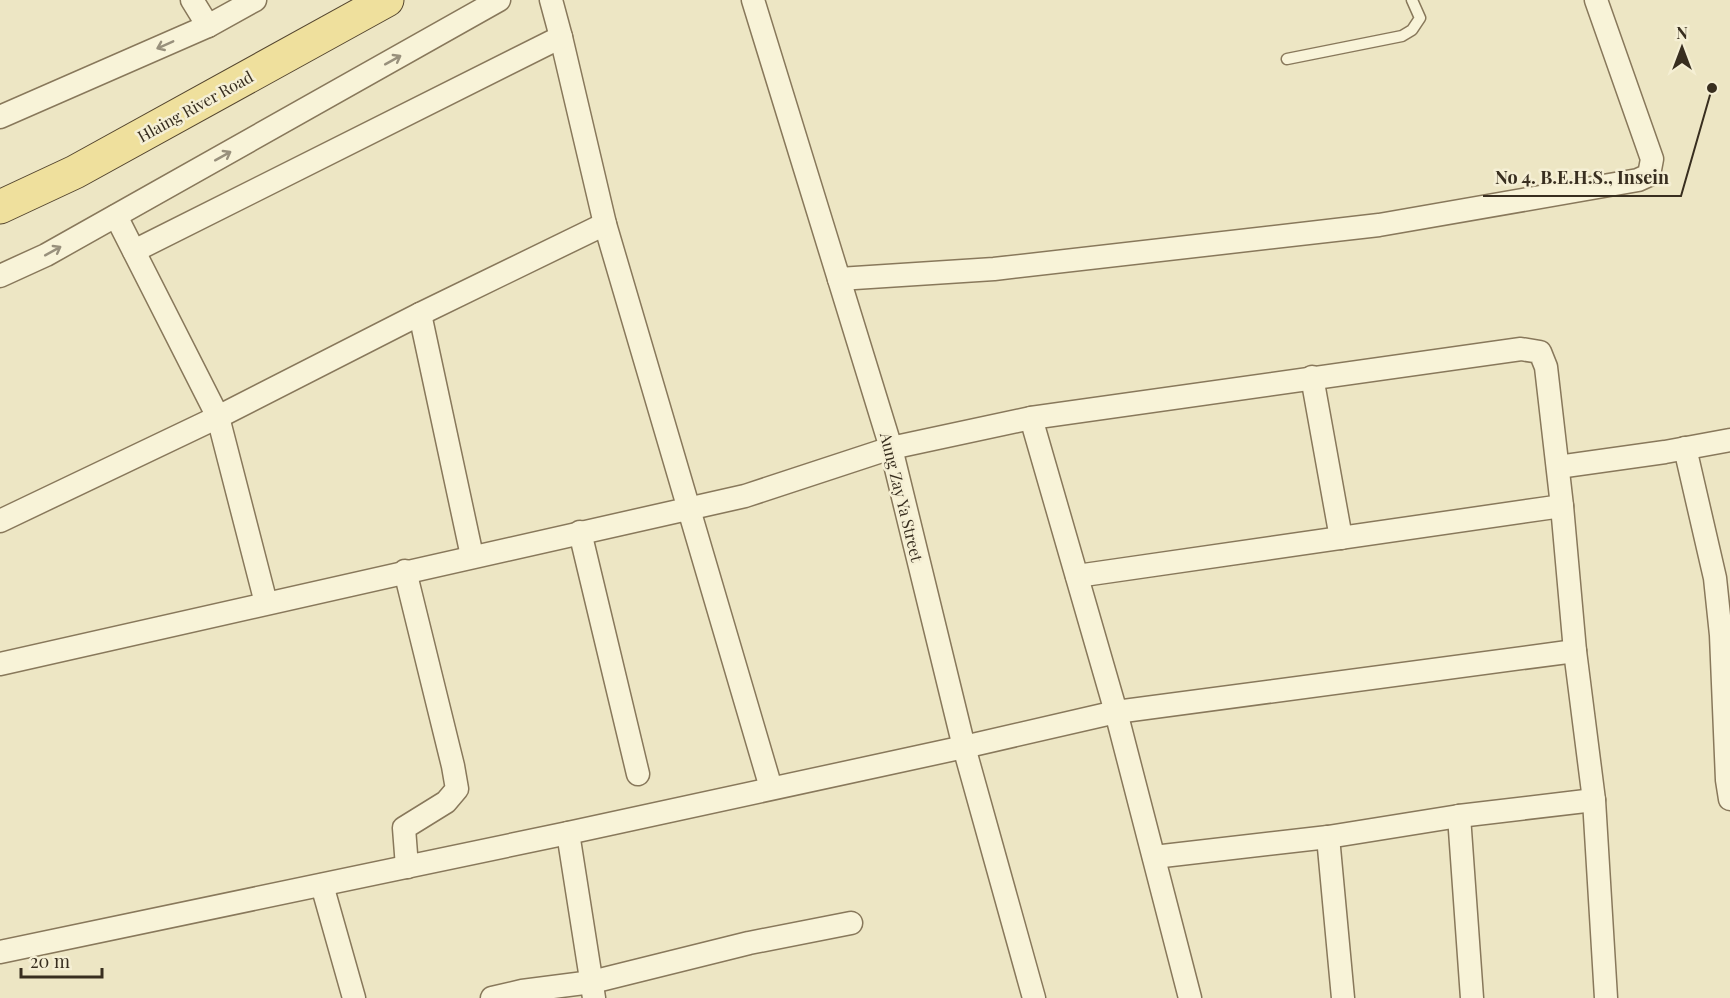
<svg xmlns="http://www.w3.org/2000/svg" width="1730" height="998" viewBox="0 0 1730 998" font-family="'Playfair Display',serif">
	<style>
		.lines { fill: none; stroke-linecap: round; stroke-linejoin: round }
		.service-casing { stroke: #88785b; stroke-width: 13 }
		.minor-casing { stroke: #88785b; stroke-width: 25 }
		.primary-casing { stroke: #55462f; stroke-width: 35 }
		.service { stroke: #f8f3d8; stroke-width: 10 }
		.minor { stroke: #f8f3d8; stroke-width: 22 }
		.primary { stroke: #efe09d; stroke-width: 33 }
		.oneway { stroke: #98907c }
		.labels { text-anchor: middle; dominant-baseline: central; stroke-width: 5; stroke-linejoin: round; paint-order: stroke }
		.street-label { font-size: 16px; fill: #382e1f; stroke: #f5efd4 }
		.leader { fill: none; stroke: #382e1f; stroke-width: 2 }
		.callout-dot { fill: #382e1f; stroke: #f5efd4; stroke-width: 2 }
		.callout-label { font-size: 18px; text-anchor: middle; font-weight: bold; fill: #382e1f; stroke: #f5efd4; stroke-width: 5; stroke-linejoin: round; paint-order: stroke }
	</style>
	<rect width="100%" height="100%" fill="#ede6c4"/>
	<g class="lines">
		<defs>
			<path id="service" d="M1287 59 1402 36 1412 30 1420 18 1412 0"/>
			<g id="minor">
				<path d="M192 0 208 26"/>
				<path d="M551 0 561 37 605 224 771 788"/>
				<path d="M753 0 891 448 964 747 1034 998"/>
				<path d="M0 117 208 26 255 0"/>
				<path d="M116 216 218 417 266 603"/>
				<path d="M134 251 561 37"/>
				<path d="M0 276 46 255 499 0"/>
				<path d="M839 279 994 269 1379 225 1638 180 1649 175 1652 159 1596 0"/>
				<path d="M420 314 472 556"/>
				<path d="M1312 377 1341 538"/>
				<path d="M1031 418 1116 712 1190 998"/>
				<path d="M1685 448 1715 578 1721 635 1727 780 1730 799"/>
				<path d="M1558 467 1665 452 1730 440"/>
				<path d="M0 521 218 417 420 314 605 224"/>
				<path d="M580 532 638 774"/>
				<path d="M405 571 453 766 457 789 446 802 404 828 407 867"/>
				<path d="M1077 576 1562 506"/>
				<path d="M0 664 745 496 891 448 1031 418 1521 349 1540 352 1546 367 1562 506 1575 651 1594 800 1606 998"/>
				<path d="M1459 816 1472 998"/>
				<path d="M568 833 594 998"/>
				<path d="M1328 837 1343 998"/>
				<path d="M1154 857 1328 837 1459 816 1594 800"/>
				<path d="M322 885 354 998"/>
				<path d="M0 952 568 833 964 747 1116 712 1575 651"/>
				<path d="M492 998 522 991 592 982 749 943 851 923"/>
			</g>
			<path id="primary" d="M0 207 75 172 387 0"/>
		</defs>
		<use href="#service" class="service-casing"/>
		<use href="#minor" class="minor-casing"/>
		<use href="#primary" class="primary-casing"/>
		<use href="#service" class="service"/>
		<use href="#minor" class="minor"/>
		<use href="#primary" class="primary"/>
	</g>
	<defs><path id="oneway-shaft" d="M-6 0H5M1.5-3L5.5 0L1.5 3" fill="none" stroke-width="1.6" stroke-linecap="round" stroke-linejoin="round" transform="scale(1.5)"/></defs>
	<g class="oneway">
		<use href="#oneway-shaft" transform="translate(165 45) rotate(156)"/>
		<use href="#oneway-shaft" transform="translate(393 60) rotate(-29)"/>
		<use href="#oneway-shaft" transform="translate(223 156) rotate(-29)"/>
		<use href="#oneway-shaft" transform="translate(53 251) rotate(-29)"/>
	</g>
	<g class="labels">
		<g class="street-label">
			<text transform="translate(195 106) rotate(-29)">Hlaing River Road</text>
			<text transform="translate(902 497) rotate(76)">Aung Zay Ya Street</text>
		</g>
	</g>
	<path class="leader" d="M1712 88L1681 196H1483"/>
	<circle class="callout-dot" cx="1712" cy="88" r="6"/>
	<g class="callout-label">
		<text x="1582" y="184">No 4. B.E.H.S., Insein</text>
	</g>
	<g transform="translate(1682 48)" stroke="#f5efd4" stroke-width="4.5" paint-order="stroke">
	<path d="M0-4.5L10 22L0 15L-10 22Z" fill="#382e1f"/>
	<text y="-9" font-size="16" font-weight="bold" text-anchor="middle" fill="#382e1f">N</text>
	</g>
	<path d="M21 968v9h81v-9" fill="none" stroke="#382e1f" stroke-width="3"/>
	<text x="30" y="968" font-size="18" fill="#382e1f" stroke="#f5efd4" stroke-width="4.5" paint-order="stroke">20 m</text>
</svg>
